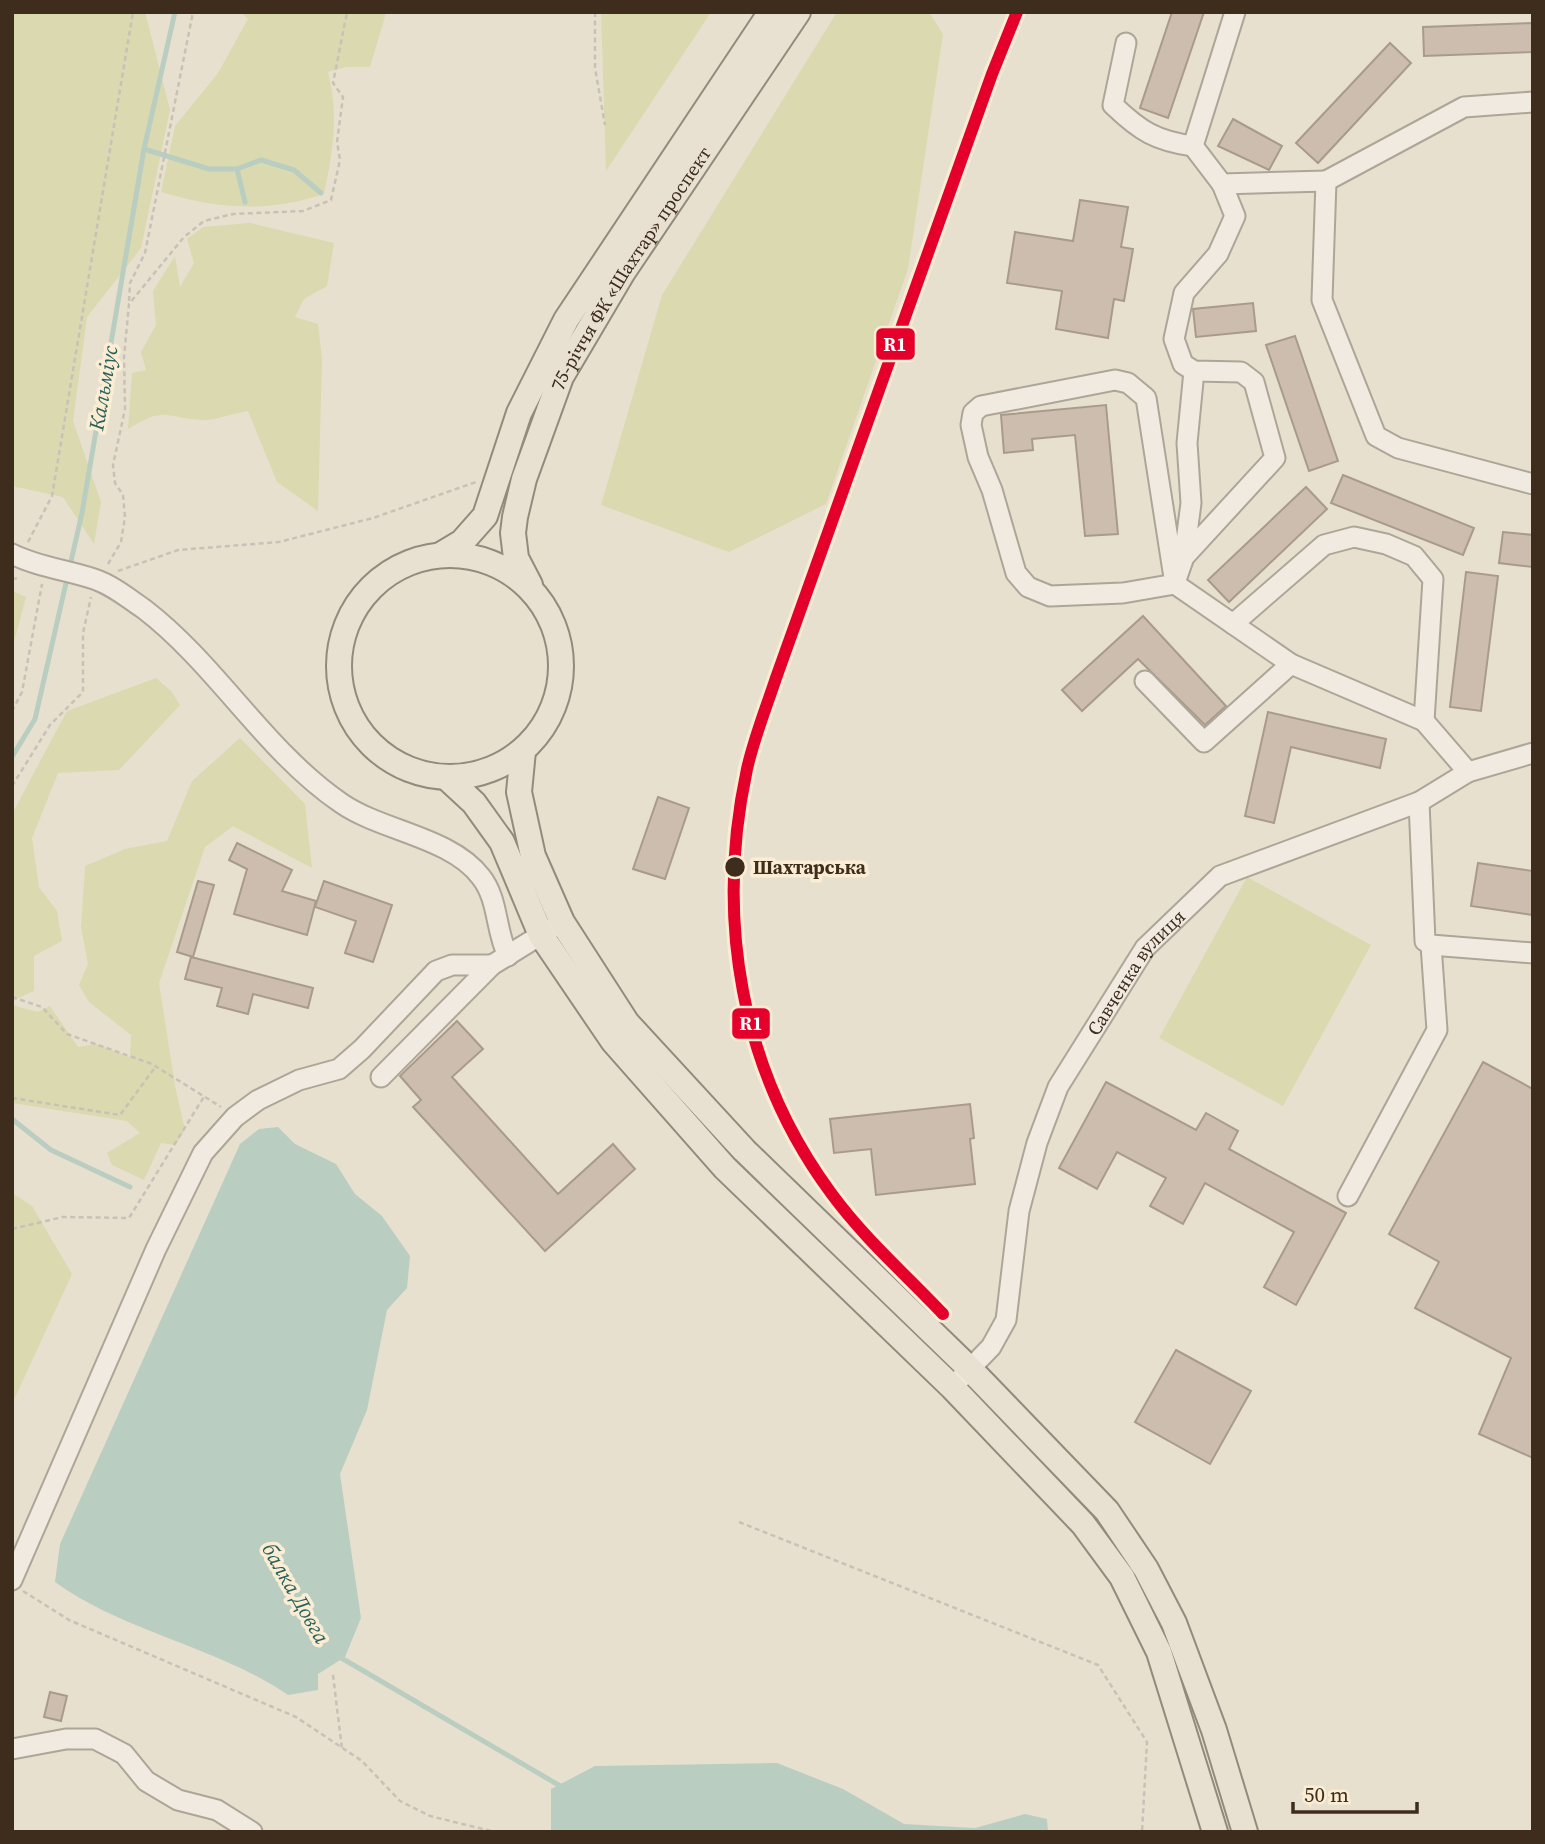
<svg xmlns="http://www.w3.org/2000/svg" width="1545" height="1844" viewBox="0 0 1545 1844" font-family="'Source Serif 4',serif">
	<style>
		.green { fill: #dad9af }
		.water { fill: #b9cec1 }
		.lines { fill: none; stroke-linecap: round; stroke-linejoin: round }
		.stream { stroke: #b9cec1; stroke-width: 5 }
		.building { fill: #ccbdae; stroke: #a99b8c; stroke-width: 2 }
		.minor-casing { stroke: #ada597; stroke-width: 23 }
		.major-casing { stroke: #938a7e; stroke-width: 28 }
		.path { stroke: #c8c1b7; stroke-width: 2.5; stroke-dasharray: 5 3.5; stroke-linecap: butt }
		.minor { stroke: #f0eae0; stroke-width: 19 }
		.major { stroke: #e8e0d1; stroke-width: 24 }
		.rail-1-casing { stroke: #faedd3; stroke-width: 18 }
		.rail-1 { stroke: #e4002b; stroke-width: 12 }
		.stop-dot { fill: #3e2c1d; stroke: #faedd3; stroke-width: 2.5 }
		.labels { text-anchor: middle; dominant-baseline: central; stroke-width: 7; stroke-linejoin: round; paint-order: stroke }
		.street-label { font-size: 19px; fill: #3e2c1d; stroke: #faedd3 }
		.stop-label { font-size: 19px; font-weight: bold; fill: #3e2c1d; stroke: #faedd3; text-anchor: start }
		.water-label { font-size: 21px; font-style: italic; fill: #2a605b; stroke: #faedd3 }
		.line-badge { stroke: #faedd3; stroke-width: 2.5 }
		.badge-label { font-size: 19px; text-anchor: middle; font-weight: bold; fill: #fff }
	</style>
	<rect width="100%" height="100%" fill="#e8e0ce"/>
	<g class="green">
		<path d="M12 12H145L170 110 141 248 87 317 73 421 101 502 94 544 63 497 12 486Z"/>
		<path d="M241 12 386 13 370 67H346L328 72C339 116 333 150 324 194 265 213 220 209 161 192L175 126 218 73 248 19Z"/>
		<path d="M601 12H711L606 171Z"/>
		<path d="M837 12H929L943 34 908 269 826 504 729 552 601 505 662 295Z"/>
		<path d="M250 223 334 243 327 286 304 299 295 317 318 324 322 359 318 511 277 482 248 411C234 413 217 420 203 420 165 418 166 405 128 429L132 373 146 370 141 352 156 325 153 291 175 256 180 287 194 263 187 239 203 227Z"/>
		<path d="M12 591 26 597 12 650Z"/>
		<path d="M156 678 171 691 180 705 119 770 58 773 32 838 39 887 57 911 62 941 34 956V991L12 1001V814L67 711Z"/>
		<path d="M240 738 305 804 312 868 233 826 205 847 159 983 175 1086 185 1130 175 1145 161 1143 144 1180 112 1165 107 1153 140 1133 127 1121 12 1103V1005L38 1012 50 1006 78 1047 96 1044 130 1057 131 1035 89 1002 79 985 88 964 81 927 85 866 125 849 167 841 192 781Z"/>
		<path d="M1247 877 1371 945 1283 1106 1159 1038Z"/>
		<path d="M12 1193 32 1206 72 1274 12 1404Z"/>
	</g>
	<g class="water">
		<path d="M278 1127 295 1144 336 1164 355 1194 382 1216 410 1256 407 1288 387 1310 367 1410 340 1474 361 1618 345 1657 318 1674V1690L288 1695C216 1646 124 1632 55 1582L60 1544 240 1144 259 1129Z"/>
		<path d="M777 1763 843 1789 904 1824 975 1828 1025 1814 1047 1819 1048 1832H551V1789L595 1766Z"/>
	</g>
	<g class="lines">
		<g class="stream">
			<path d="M144 149 209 169H237L261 160 294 170 321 193"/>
			<path d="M237 169 245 202"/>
			<path d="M12 757 35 719 82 513 144 149 175 12"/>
			<path d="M12 1119 51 1150 130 1187"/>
			<path d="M338 1656 562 1787"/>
		</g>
	</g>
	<g class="building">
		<path d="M1172 12H1204L1168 118 1140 108Z"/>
		<path d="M1533 23V52L1424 56 1423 27Z"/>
		<path d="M1390 43 1411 63 1318 163 1296 143Z"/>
		<path d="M1233 119 1282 146 1269 170 1218 146Z"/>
		<path d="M1080 200 1128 207 1121 247 1133 249 1124 301 1114 299 1108 338 1056 329 1062 291 1007 283 1015 232 1073 241Z"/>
		<path d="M1253 303 1256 331 1196 337 1193 309Z"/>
		<path d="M1295 336 1338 461 1309 471 1266 345Z"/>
		<path d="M1106 405 1118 534 1085 536 1075 435 1032 439 1033 450 1004 453 1001 415Z"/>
		<path d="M1343 475 1474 528 1463 555 1331 503Z"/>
		<path d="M1306 487 1327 509 1229 602 1208 580Z"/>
		<path d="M1503 532 1533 535V567L1499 563Z"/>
		<path d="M1466 572 1498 576 1481 711 1450 707Z"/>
		<path d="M1143 616 1226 706 1205 725 1138 659 1082 711 1062 690Z"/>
		<path d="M1268 712 1386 739 1380 768 1291 747 1274 823 1245 816Z"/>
		<path d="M658 797 689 808 665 879 633 869Z"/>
		<path d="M237 843 292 870 282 891 316 901 307 935 234 914 247 869 229 860Z"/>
		<path d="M1478 863 1533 871V915L1471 906Z"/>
		<path d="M198 881 214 885 193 957 177 952Z"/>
		<path d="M324 881 392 905 373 962 345 953 356 921 315 907Z"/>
		<path d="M191 957 313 988 308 1008 253 994 248 1014 217 1006 222 988 185 979Z"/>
		<path d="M457 1021 483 1049 452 1077 558 1194 613 1144 635 1169 545 1251 413 1107 421 1100 400 1076Z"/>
		<path d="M1483 1062 1533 1089V1458L1479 1434 1511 1358 1415 1308 1439 1262 1389 1234Z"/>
		<path d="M1106 1082 1196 1130 1206 1113 1238 1131 1229 1149 1346 1213 1296 1305 1264 1287 1294 1232 1205 1183 1183 1224 1150 1206 1166 1178 1117 1152 1097 1189 1059 1168Z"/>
		<path d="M970 1104 974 1138 970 1139 975 1184 876 1195 871 1149 834 1153 830 1119Z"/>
		<path d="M1176 1350 1251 1391 1210 1464 1135 1422Z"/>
		<path d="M50 1692 67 1696 61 1721 44 1717Z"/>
	</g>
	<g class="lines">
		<defs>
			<g id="minor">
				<path d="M1235 12 1193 146 1222 184 1326 181"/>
				<path d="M1126 43 1113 105C1140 131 1156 141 1193 146"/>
				<path d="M1533 102 1464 107 1326 181 1322 300 1376 436 1398 448 1533 484"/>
				<path d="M12 554C38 567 67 570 94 579 112 585 128 598 144 609 217 665 265 751 341 803 381 831 451 837 481 877 499 900 495 930 508 956"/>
				<path d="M1184 557 1191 503 1187 443 1194 371"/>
				<path d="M1176 580 1184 557 1275 458 1254 382 1241 372 1194 371 1183 364 1174 339 1184 293 1218 254 1235 216 1222 184"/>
				<path d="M1175 584 1146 398 1128 383 1115 380 981 406 973 413 971 425 978 457 992 490 1016 573 1028 587 1050 596 1123 593 1175 584 1291 664 1424 721 1468 772"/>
				<path d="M1233 624 1324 545 1354 537 1386 544 1414 556 1433 579 1424 721"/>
				<path d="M1145 681 1204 742 1291 664"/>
				<path d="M1419 802 1425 941 1431 945 1533 953"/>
				<path d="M381 1077 492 965 552 928"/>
				<path d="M1348 1196 1437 1030 1431 945"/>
				<path id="s1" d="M961 1378 991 1347 1006 1320 1019 1211 1037 1143 1058 1087 1145 948 1220 876 1419 802 1468 772 1533 753"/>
				<path d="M12 1580 156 1249 203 1153 235 1117 258 1100 299 1080 339 1069 362 1049 436 971 452 965H492"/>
				<path d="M12 1749 66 1739H95L124 1754 146 1781 178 1800 217 1810 252 1832"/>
			</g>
			<g id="major">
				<path d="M442 554 462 542 485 516 519 413 566 320 771 12"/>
				<circle cx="450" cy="666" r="111"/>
				<path id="s2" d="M530 585 516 558 513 533 515 517 524 479 561 377 623 272 798 12"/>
				<path d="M523 751 519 792 533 856 562 922 627 1023 744 1150 970 1369 1107 1511 1146 1569 1174 1623 1214 1730 1245 1832"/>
				<path d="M447 778 474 803 502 842 541 935 613 1041 725 1168 952 1387 1083 1524 1122 1577 1159 1652 1215 1832"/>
			</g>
		</defs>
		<use href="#minor" class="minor-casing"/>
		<use href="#major" class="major-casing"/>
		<g class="path">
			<path d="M595 12V68L605 125"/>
			<path d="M129 301 130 283 145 253 193 12"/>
			<path d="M28 542 52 496 133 12"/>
			<path d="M108 564 121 542 125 517 123 495 115 483 113 465 125 409 124 357 129 304 184 237 204 221 233 214 303 211 331 200 340 160 337 142 343 97 333 83 347 12"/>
			<path d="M118 571 178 550 279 542 373 518 476 482"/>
			<path d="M12 579 20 578"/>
			<path d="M12 711 22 692 42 584"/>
			<path d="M12 786 50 725 83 692V633L91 597"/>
			<path d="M12 997 42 1007 67 1034 152 1064 221 1107"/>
			<path d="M12 1098 120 1115 156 1066"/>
			<path d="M12 1229 63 1217 129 1218 205 1095"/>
			<path d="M739 1522 1098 1665 1147 1742 1142 1832"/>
			<path d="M23 1591 69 1620 296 1717 362 1761 400 1801 430 1816 495 1832"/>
			<path d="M333 1675 342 1749"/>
		</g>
		<use href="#minor" class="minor"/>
		<use href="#major" class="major"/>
		<defs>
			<path id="rail-1" d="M943 1314C905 1274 863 1237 831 1193 740 1070 715 917 747 769 754 738 766 708 776 678L992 74 1017 12"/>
		</defs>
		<use href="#rail-1" class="rail-1-casing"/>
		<use href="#rail-1" class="rail-1"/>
	</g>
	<circle class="stop-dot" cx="735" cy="867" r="11"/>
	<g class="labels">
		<g class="street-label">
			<text stroke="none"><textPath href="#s2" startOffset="348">75-річчя ФК «Шахтар» проспект</textPath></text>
			<text stroke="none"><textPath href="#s1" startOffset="453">Савченка вулиця</textPath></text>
		</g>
		<g class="stop-label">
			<text x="753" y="867">Шахтарська</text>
		</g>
		<g class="water-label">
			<text transform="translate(103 388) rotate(-80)">Кальміус</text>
			<text transform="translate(296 1593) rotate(60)">балка Довга</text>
		</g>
	</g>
	<g class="line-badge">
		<rect x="875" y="327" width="41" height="34" rx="7" fill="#e4002b"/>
		<rect x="731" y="1007" width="40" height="33" rx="7" fill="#e4002b"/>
	</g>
	<g class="badge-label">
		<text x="895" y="351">R1</text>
		<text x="751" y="1030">R1</text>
	</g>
	<rect width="1545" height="1844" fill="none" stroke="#3e2c1d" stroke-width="28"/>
	<path d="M1293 1802v10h124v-10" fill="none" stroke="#3e2c1d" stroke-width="3.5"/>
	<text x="1304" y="1802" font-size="21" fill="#3e2c1d" stroke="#faedd3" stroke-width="5" paint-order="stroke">50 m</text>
</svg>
